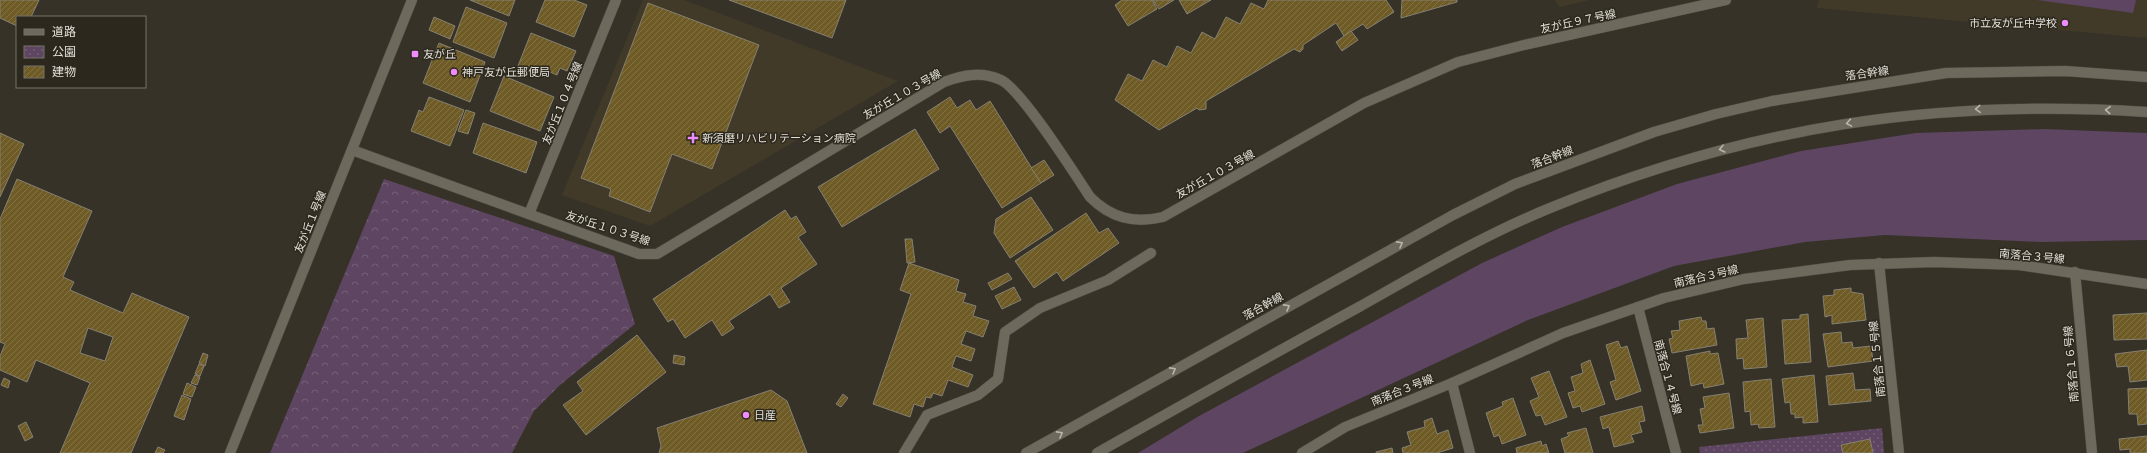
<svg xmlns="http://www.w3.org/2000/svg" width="2147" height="453" viewBox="0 0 2147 453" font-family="'Public Sans','Noto Sans JP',sans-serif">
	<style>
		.built { fill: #413a29 }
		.grass { fill: #5e4561 }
		.forest { fill: url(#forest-crowns) }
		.park { fill: url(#park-dots) }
		.building { fill: url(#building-hatch); stroke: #858073; fill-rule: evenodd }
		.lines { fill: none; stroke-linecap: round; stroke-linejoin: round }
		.minor-casing { stroke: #514d44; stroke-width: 11 }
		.tertiary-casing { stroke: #514d44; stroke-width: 11 }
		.minor { stroke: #6d695c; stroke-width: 10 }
		.tertiary { stroke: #6d695c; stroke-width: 10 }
		.oneway { stroke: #bab6ad }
		.poi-dot { fill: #ed8cfa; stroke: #2c281d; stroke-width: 1.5 }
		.labels { text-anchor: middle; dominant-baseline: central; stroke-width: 3; stroke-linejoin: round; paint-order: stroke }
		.street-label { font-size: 11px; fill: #e3e0d9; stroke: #2c281d }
		.poi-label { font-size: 11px; fill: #e3e0d9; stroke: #2c281d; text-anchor: start }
	</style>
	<defs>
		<pattern id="forest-crowns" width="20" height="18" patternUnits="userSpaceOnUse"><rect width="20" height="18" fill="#5e4561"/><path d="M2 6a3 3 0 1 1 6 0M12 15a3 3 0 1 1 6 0" fill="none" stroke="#756077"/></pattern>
		<pattern id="park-dots" width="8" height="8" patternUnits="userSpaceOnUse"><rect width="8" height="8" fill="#5e4561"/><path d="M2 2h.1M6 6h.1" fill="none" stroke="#756077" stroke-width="1.8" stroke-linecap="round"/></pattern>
		<pattern id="building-hatch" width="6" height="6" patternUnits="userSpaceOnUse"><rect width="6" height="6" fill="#6f5b25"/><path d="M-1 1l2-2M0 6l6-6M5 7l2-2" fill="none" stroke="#837244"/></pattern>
	</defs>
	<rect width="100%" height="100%" fill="#363227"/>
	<g class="built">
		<path d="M643 0H684L898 81 650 226 562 195Z"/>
		<path d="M1555 0H1590L1559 7Z"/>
		<path d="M1819 0H2147V38L1817 8Z"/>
	</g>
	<g class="grass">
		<path d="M2037 0H2136L2133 13Z"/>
		<path d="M2044 129 2147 133V240L2041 242 1885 235 1805 242 1674 266 1528 320 1243 453H1138L1199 416 1482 263 1562 227 1677 184 1801 151 1916 133Z"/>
	</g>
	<path class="forest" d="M384 179 614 256 635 324 560 385 534 411 512 453H270Z"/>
	<path class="park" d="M1882 428 1884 453H1700L1699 447Z"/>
	<g class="building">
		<path d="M0 0H39L31 17H17V26L0 18Z"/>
		<path d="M470 0H515L509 16Z"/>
		<path d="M545 0H574L587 5 574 37 536 22Z"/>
		<path d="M729 0H846L832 38Z"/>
		<path d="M1122 0H1152L1157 9 1128 26 1115 5Z"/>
		<path d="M1153 0H1174L1159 9Z"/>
		<path d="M1179 0H1211L1187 14Z"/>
		<path d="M1268 0H1386L1394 12 1367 29 1363 24 1344 36 1336 23 1303 45V49L1300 52 1294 49 1206 101V109L1199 110 1197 108 1159 130 1115 100 1128 74 1142 81 1153 60 1167 67 1177 46 1191 53 1202 32 1215 39 1226 17 1240 24 1251 3 1264 9Z"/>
		<path d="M1402 0H1457V2L1401 18Z"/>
		<path d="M648 3 759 45 712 169 672 154 650 212 609 196 611 189 581 178Z"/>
		<path d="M466 7 507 23 494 58 453 42Z"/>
		<path d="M434 17 455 26 450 39 429 30Z"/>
		<path d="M1351 31 1358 40 1342 51 1336 42Z"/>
		<path d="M531 33 576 51 567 71 560 68 557 75 550 72 547 78 518 66Z"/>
		<path d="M439 43 485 62 470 102 423 83Z"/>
		<path d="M504 76 554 97 540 131 490 111Z"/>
		<path d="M429 97 464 110 450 146 411 131 419 110 423 112Z"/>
		<path d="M950 97 957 108 970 100 976 110 990 101 1041 183 1002 208 950 126 940 133 927 112Z"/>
		<path d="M466 110 475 113 468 134 458 131Z"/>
		<path d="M483 123 537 142 526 173 473 153Z"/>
		<path d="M915 129 939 169 842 227 818 187Z"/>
		<path d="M0 133 24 144 0 197Z"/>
		<path d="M1044 160 1054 175 1041 183 1031 168Z"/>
		<path d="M17 179 92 211 63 277 74 282 70 290 123 313 132 293 189 317 131 453H60L90 383 36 360 27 382 0 370V356L5 344 0 342V219ZM88 328 113 337 105 361 80 353Z"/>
		<path d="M1031 197 1053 230 1010 258 994 233 996 219Z"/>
		<path d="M785 210 791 219 796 216 806 232 798 237 817 264 781 288 790 302 779 308 770 294 729 321 734 328 722 336 712 320 685 338 673 319 668 322 653 299Z"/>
		<path d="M1086 213 1099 233 1108 228 1119 243 1063 281 1057 272 1034 288 1015 261Z"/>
		<path d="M905 239H912L915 262 907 263Z"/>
		<path d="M909 263 959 280 956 291 966 294 963 302 976 306 973 316 989 321 983 337 966 331 961 344 975 349 971 361 956 356 952 367 973 375 968 387 948 380 942 396 933 393 931 398 926 397 923 407 914 404 910 417 873 404 911 294 900 290Z"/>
		<path d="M1008 273 1012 279 992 290 988 283Z"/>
		<path d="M1014 287 1021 300 1002 309 995 296Z"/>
		<path d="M1851 288V292L1863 294 1866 320 1832 324V315L1825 317 1823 296 1834 295V290Z"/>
		<path d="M2147 313V339L2114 340 2113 315Z"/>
		<path d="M1808 314 1811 362 1785 364 1782 320 1800 319V315Z"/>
		<path d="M1701 317 1702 321H1706L1707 329 1714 328 1717 345 1672 353 1669 339 1673 338 1671 331 1680 330 1679 321Z"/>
		<path d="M1763 318 1767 367 1744 369 1743 358 1737 359 1736 339 1748 338 1746 320Z"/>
		<path d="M1841 332 1842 343 1852 342 1853 348 1871 346 1873 361 1828 367 1823 334Z"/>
		<path d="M637 335 666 372 586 435 563 405 583 391 577 382Z"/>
		<path d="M1618 341 1621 348 1627 346 1641 391 1616 400 1610 382 1616 380 1606 345Z"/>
		<path d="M2147 350V380L2130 382 2128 366 2117 367 2115 354Z"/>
		<path d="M1710 351V354L1718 353 1724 384 1704 388 1703 383 1691 386 1686 356Z"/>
		<path d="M203 353 208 355 205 366 199 363Z"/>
		<path d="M674 355 685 357 684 365 673 363Z"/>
		<path d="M1590 360 1605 404 1582 412 1580 406 1573 408 1568 393 1575 391 1571 377 1583 373 1581 364Z"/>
		<path d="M199 364 204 366 200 376 195 374Z"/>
		<path d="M1549 371 1567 417 1545 425 1541 415 1536 416 1530 401 1539 397 1531 378Z"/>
		<path d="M1853 373 1855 390 1870 389 1871 401 1829 405 1826 376Z"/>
		<path d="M195 375 200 377 197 385 191 383Z"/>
		<path d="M1814 375 1818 422 1803 423V417L1795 418V414H1791L1790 402 1785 403 1782 379Z"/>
		<path d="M4 378 10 381 8 388 1 385Z"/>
		<path d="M1771 379 1775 427 1759 428 1758 424 1751 425 1750 411 1745 412 1743 382Z"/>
		<path d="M187 383 196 387 192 397 183 394Z"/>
		<path d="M2147 388V424L2138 425 2137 414H2129L2128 389Z"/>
		<path d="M771 390 787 401 807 453H659L661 446 657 428Z"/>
		<path d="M1729 393 1734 428 1700 433 1698 425H1703L1700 409 1705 408 1703 397Z"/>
		<path d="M843 394 848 398 841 407 836 404Z"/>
		<path d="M182 395 191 399 184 420 174 416Z"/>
		<path d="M1513 398 1526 435 1502 444 1499 435 1494 437 1486 413 1503 406 1502 402Z"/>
		<path d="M1642 406 1645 421 1639 422 1642 432 1631 435 1634 442 1614 447 1609 427 1603 429 1600 417Z"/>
		<path d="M1432 418 1437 434 1448 430 1453 448 1437 453H1403L1402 448 1411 445 1407 432 1425 427 1424 421Z"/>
		<path d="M26 422 33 437 25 441 18 426Z"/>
		<path d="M1586 428 1593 453H1565L1561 439 1569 436 1567 433Z"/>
		<path d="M2147 436V453H2130V449L2120 450 2119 439Z"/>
		<path d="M1870 439 1873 453H1843L1841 445Z"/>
		<path d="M1541 441 1542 446 1546 444 1549 453H1517L1516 448Z"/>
		<path d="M158 447 165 450 163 453H155Z"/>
		<path d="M1392 448 1393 453H1376V452Z"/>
	</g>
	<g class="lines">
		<defs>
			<g id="minor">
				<path d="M529 214 616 0"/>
				<path d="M1879 263 1899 453"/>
				<path d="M2075 272 2092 453"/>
				<path d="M1638 307 1676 453"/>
				<path d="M1452 383 1470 453"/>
				<path d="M904 453 927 415 978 395 998 379 1005 332 1040 308 1108 280 1151 253"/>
				<path d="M1302 453 1345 427 1452 383 1563 333 1664 298 1744 279 1850 265 1934 262 2019 265 2147 284"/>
			</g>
			<g id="tertiary">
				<path d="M352 150 639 254H657L944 82C963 75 982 71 1001 80 1022 90 1074 173 1090 197 1111 218 1134 224 1163 217L1364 103 1458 62 1524 45 1726 0"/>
				<path d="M230 453 412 0"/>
				<path d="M1026 453 1453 215 1515 184 1654 132 1716 114 1772 101 1946 73 2065 71 2147 77"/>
				<path d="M1097 453C1184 404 1271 355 1359 307 1421 272 1484 235 1550 208 1747 127 1935 98 2147 112"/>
			</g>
		</defs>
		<use href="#minor" class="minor-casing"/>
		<use href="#tertiary" class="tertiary-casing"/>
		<use href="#minor" class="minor"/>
		<use href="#tertiary" class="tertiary"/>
	</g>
	<defs><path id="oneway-chevron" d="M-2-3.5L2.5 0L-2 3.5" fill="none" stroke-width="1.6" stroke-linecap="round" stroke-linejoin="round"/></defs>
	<g class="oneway">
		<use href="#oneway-chevron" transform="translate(1978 109) rotate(177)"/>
		<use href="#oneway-chevron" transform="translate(2108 110) rotate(-177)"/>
		<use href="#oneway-chevron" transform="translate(1849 123) rotate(170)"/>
		<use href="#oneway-chevron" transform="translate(1722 149) rotate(166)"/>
		<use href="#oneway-chevron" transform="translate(1400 244) rotate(-29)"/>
		<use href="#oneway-chevron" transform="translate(1287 307) rotate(-29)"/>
		<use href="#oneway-chevron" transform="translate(1173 370) rotate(-29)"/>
		<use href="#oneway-chevron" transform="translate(1060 434) rotate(-29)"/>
	</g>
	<g class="poi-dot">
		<circle cx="2065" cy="23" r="4"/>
		<rect x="411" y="50" width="8" height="8" rx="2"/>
		<circle cx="454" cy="72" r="4"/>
		<path d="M691 132h4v4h4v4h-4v4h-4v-4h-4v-4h4z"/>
		<circle cx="746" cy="415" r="4"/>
	</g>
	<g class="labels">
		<g class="street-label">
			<text transform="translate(1578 21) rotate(-12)">友が丘９７号線</text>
			<text transform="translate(1867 73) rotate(-8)">落合幹線</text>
			<text transform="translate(902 94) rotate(-30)">友が丘１０３号線</text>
			<text transform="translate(562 103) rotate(-68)">友が丘１０４号線</text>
			<text transform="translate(1552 157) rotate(-21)">落合幹線</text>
			<text transform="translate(1215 174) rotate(-29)">友が丘１０３号線</text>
			<text transform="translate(310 222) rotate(-68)">友が丘１号線</text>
			<text transform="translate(608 228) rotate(18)">友が丘１０３号線</text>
			<text transform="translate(2032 256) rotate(5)">南落合３号線</text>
			<text transform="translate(1706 276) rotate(-13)">南落合３号線</text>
			<text transform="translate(1263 306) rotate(-29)">落合幹線</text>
			<text transform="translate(1877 359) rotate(-96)">南落合１５号線</text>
			<text transform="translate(2071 364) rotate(-95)">南落合１６号線</text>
			<text transform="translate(1668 377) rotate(75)">南落合１４号線</text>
			<text transform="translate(1402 390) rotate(-22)">南落合３号線</text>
		</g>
		<g class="poi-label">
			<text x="2057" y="23" text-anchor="end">市立友が丘中学校</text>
			<text x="423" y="54">友が丘</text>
			<text x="462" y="72">神戸友が丘郵便局</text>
			<text x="702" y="138">新須磨リハビリテーション病院</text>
			<text x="754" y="415">日産</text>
		</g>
	</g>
	<rect x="16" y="16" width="130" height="72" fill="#2c281d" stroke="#757268"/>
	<rect x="24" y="29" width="20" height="6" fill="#6d695c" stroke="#757268"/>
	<text x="52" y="36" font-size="12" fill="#e3e0d9">道路</text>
	<rect x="24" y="46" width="20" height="12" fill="url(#park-dots)" stroke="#757268"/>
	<text x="52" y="56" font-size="12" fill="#e3e0d9">公園</text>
	<rect x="24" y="66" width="20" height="12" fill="url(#building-hatch)" stroke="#757268"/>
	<text x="52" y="76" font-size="12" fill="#e3e0d9">建物</text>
</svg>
